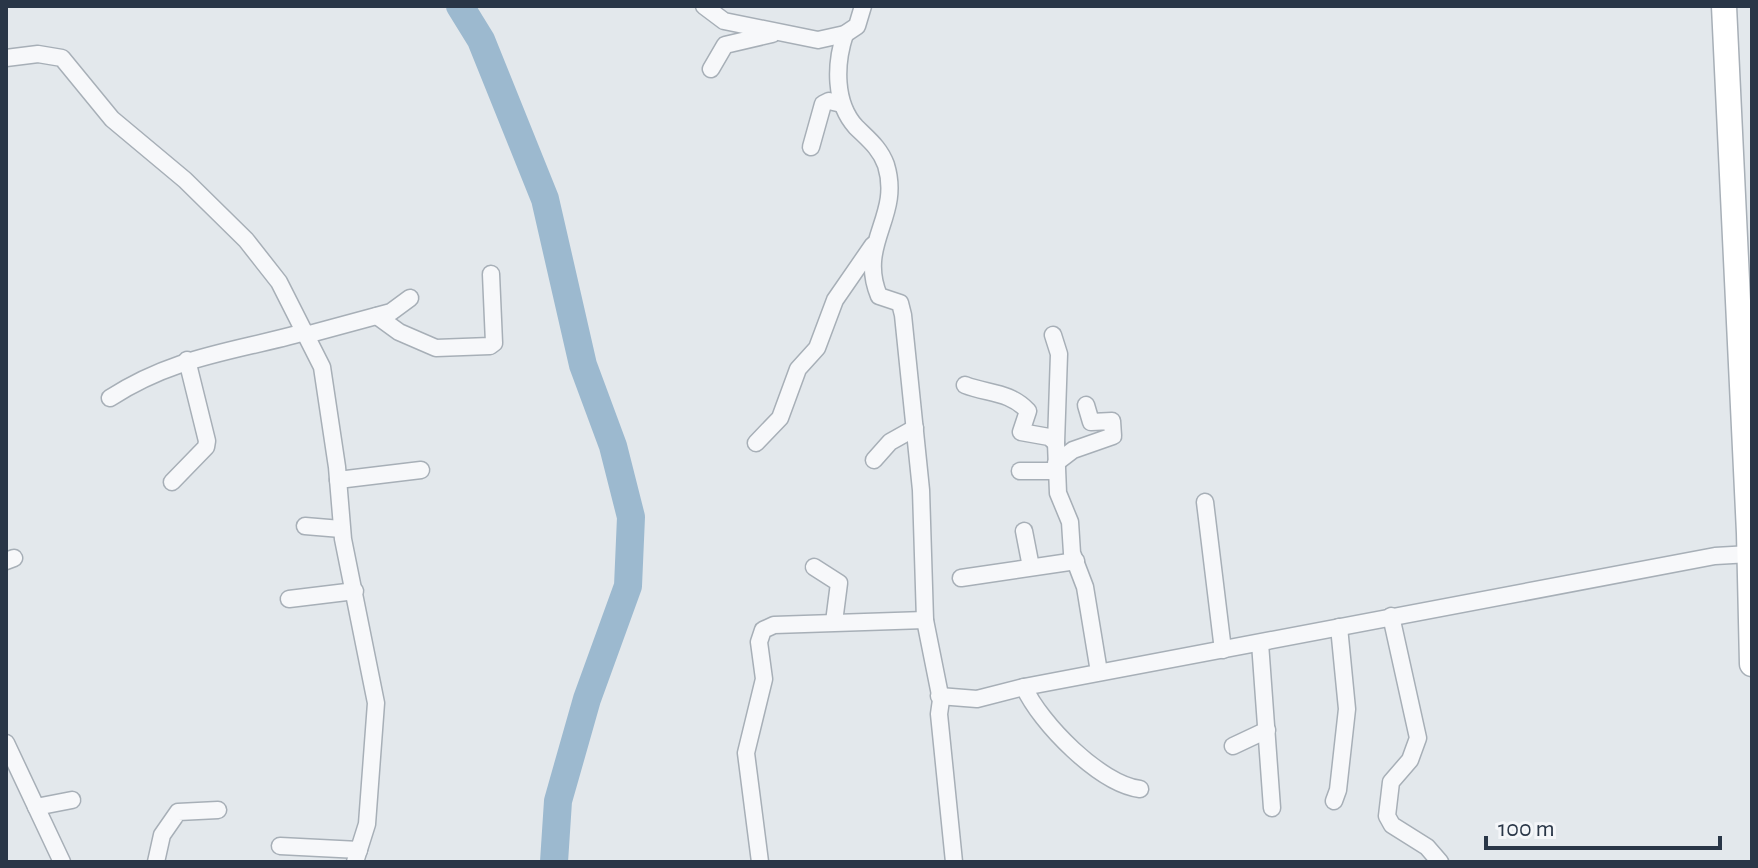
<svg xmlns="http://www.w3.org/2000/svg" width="1758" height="868" viewBox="0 0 1758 868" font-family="'Alegreya Sans',sans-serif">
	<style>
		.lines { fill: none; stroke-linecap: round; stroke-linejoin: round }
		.river { stroke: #9cb9cf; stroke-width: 28 }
		.street-casing { stroke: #a7afb7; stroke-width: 19 }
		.secondary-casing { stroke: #a7afb7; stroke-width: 27 }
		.street { stroke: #f7f8fa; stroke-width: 16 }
		.secondary { stroke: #fff; stroke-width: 24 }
	</style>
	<rect width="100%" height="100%" fill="#e3e8ec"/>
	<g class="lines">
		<path class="river" d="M460 6 481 40 545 199 583 365 613 446 631 517 628 586 587 699 558 801 554 862"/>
		<defs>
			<g id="street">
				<path d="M704 6 724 21 818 40 845 34 857 26 863 6"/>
				<path d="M845 34C835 64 834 103 856 127 868 139 880 148 886 165 902 217 857 243 879 296L900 303 903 315 921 490 925 620 941 700 939 714 954 862"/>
				<path d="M6 58 38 54 62 58 112 119 185 180 246 240 279 282 322 367 337 467 343 539 376 703 367 824 355 862"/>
				<path d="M711 69 725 45 772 34"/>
				<path d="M811 147 823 104 829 101 842 104"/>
				<path d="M377 316 399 332 436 348 490 346 494 343 491 274"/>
				<path d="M306 335 391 312 410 298"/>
				<path d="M1053 335 1059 354 1056 443 1058 493 1070 522 1072 553 1085 587 1099 672"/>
				<path d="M965 385C988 394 1009 391 1028 411L1021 432 1049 437 1056 443"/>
				<path d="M110 398C175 356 233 352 305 332"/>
				<path d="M756 443 780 418 798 369 817 348 835 300 873 245"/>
				<path d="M874 460 890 442 915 428"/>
				<path d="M1056 463 1073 450 1113 436 1112 421 1091 422 1086 405"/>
				<path d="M1020 471H1056"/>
				<path d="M338 480 421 470"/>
				<path d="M172 482 206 447 207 441 187 360"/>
				<path d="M1205 502 1223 650"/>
				<path d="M305 526 341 529"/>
				<path d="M1024 531 1031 567"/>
				<path d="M6 561 14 558"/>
				<path d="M814 567 839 583 834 622"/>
				<path d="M961 578 1076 561"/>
				<path d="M289 599 355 591"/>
				<path d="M1391 616 1418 738 1410 760 1391 782 1387 816 1392 825 1427 847 1440 862"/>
				<path d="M1260 643 1272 808"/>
				<path d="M1024 687C1040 723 1100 784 1140 789"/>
				<path d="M939 696 977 699 1024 687 1715 556 1750 554"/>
				<path d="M6 743 62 862"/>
				<path d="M1233 746 1267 730"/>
				<path d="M1334 801 1338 790 1347 709 1339 627"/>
				<path d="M36 807 72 800"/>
				<path d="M280 846 359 850"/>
				<path d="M156 862 162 835 178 812 218 810"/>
				<path d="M760 862 746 753 764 679 759 642 763 630 774 625 925 620"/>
			</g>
			<path id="secondary" d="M1724 6 1749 533 1752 664"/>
		</defs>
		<use href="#street" class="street-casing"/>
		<use href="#secondary" class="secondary-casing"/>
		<use href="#street" class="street"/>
		<use href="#secondary" class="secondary"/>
	</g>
	<rect width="1758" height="868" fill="none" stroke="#293647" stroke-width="16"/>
	<path d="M1486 836v12h234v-12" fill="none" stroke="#293647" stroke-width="4"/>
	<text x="1498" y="836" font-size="24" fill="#293647" stroke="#f4f6f9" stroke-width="6" paint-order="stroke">100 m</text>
</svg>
